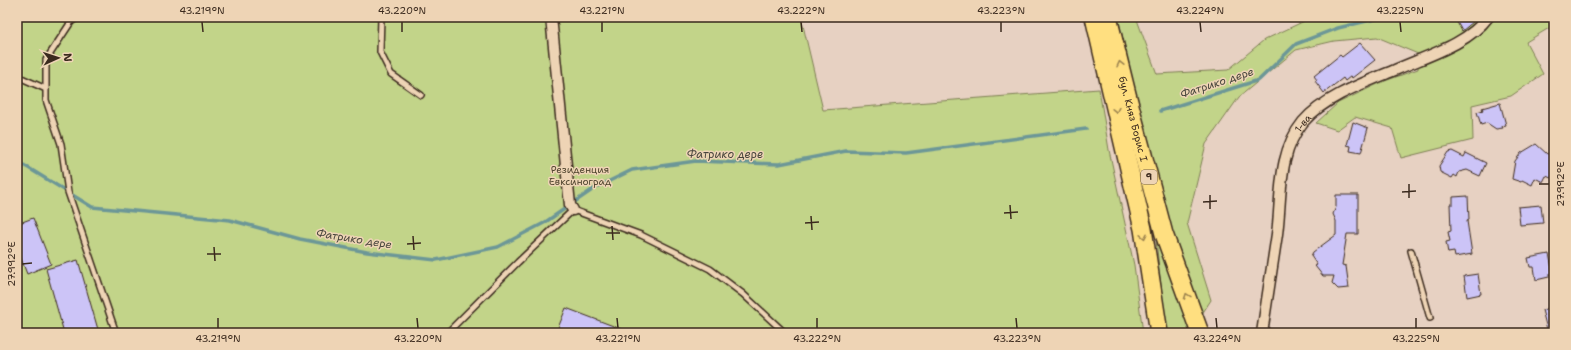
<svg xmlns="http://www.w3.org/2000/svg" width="1571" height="350" viewBox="0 0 1571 350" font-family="'Shantell Sans',sans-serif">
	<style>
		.green { fill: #c2d489; stroke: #7e7f54 }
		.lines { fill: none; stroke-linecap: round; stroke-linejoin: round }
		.stream { stroke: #6c9797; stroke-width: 3.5 }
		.building { fill: #ccc4f7; stroke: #3b2a1e }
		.lane-casing { stroke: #3b2a1e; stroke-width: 8 }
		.street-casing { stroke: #3b2a1e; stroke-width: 13 }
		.highway-casing { stroke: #3b2a1e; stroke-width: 20 }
		.lane { stroke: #eed4b5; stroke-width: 5 }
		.street { stroke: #eed4b5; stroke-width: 10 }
		.highway { stroke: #ffdf80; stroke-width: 17 }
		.oneway { stroke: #9d844f }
		.ticks { fill: none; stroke: #3b2a1e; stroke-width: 1.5 }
		.labels { text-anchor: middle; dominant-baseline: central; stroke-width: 3; stroke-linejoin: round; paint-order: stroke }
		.shield { fill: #eed4b5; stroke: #715d4b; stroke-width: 1 }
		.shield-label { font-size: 9px; font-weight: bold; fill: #3b2a1e }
		.street-label { font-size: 10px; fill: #3b2a1e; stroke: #eed4b5 }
		.park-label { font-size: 10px; fill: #4f442e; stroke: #eed4b5 }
		.water-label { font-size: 11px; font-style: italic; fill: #47453c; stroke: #eed4b5 }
		.neatline { fill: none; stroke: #3b2a1e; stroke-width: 1.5 }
		.ticks-label { font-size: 10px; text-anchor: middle; fill: #3b2a1e }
	</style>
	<rect width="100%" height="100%" fill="#e7d1c2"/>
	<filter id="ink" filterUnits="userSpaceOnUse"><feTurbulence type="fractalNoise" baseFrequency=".025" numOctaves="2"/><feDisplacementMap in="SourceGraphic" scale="8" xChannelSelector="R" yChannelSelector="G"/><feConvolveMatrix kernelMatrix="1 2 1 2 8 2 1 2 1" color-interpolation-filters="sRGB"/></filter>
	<g filter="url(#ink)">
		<g class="green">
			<path d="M17 17H801L823 110 1099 89 1109 150 1134 265 1143 333H17Z"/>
			<path d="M1118 17H1136L1157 74 1228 70 1264 40 1313 17H1554V25L1526 42 1543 74 1511 96 1472 105 1473 140 1401 158 1392 128 1355 117 1337 130 1316 123 1338 103 1382 82 1418 69V54L1377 37 1334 41 1296 50 1239 97 1206 144 1187 223 1211 300 1202 314 1172 237 1154 175Z"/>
			<path d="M1156 240H1160L1194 333H1166Z"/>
		</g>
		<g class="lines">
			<g class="stream">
				<path d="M1160 111 1259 80 1296 44 1338 28 1383 17"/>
				<path d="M17 161 92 207 230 220 300 239 367 252 436 260 498 247 544 223 595 188 632 170 696 161 779 164 846 151 906 153 1086 129"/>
			</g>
		</g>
		<g class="building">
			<path d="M1454 17H1479L1462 31Z"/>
			<path d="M1360 43 1375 60 1352 78 1351 76 1345 81 1343 78 1324 93 1315 81 1317 80 1314 76 1340 55 1342 57Z"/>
			<path d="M1500 103 1506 125 1502 126 1503 128 1496 129 1487 123 1481 125 1477 112 1483 110 1482 108Z"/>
			<path d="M1353 122 1368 128 1361 153 1350 151 1351 146 1347 145Z"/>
			<path d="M1536 144 1547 154 1551 153 1554 156V171L1551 178 1546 176 1543 182 1535 178 1532 185 1522 180 1521 182 1512 179 1515 161 1521 153Z"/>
			<path d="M1452 151 1464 157 1466 153 1486 163 1480 176 1467 170 1459 172 1457 177 1454 175 1452 178 1440 172 1439 166 1448 152Z"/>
			<path d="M1336 195H1358V234H1347L1342 265 1346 266 1349 288 1338 289 1332 283 1334 276H1323L1315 266 1317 265 1311 256 1313 252 1336 235V221L1333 214 1336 207Z"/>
			<path d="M1468 196 1469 220 1467 221 1472 254 1455 257 1454 252 1448 253 1446 242 1450 241 1448 232 1451 231 1450 204H1453V197Z"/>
			<path d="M1541 205 1543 223 1520 225 1518 207Z"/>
			<path d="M33 218 51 264 27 274 17 248V224Z"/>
			<path d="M1549 254 1553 274H1549V277L1536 280 1534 267H1530L1528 258Z"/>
			<path d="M78 260 99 333H64L46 269Z"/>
			<path d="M1478 274 1481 294 1467 297 1464 276Z"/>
			<path d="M1554 307V333H1548L1542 310Z"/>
			<path d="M566 308 629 332V333H556Z"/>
		</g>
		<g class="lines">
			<defs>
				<g id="lane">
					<path d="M78 17 71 22 46 60V100L61 144 68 192 116 333"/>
					<path d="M381 17 380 52 391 74 421 95"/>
					<path d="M17 76 46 89"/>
					<path d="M1411 251 1430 318"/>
					<path d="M447 333 518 262 573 210 641 235 710 269 743 294 785 333"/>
				</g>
				<g id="street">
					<path d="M551 17 570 205 573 210"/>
					<path id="s1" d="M1262 333C1267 300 1272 267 1277 234 1282 196 1277 154 1303 122 1324 97 1366 82 1395 70 1426 56 1467 45 1488 17"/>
				</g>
				<g id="highway">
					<path d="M1094 17 1143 229 1159 333"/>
					<path id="s2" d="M1108 17 1127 94 1164 234 1200 333"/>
				</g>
			</defs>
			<use href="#lane" class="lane-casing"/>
			<use href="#street" class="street-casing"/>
			<use href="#highway" class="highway-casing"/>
			<use href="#lane" class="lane"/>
			<use href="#street" class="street"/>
			<use href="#highway" class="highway"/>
		</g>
		<defs><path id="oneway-chevron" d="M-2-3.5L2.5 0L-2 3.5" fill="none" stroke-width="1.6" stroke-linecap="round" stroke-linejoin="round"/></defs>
		<g class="oneway">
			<use href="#oneway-chevron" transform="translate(1120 64) rotate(-103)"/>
			<use href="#oneway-chevron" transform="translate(1116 110) rotate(77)"/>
			<use href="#oneway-chevron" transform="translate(1144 236) rotate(78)"/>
			<use href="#oneway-chevron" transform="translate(1187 296) rotate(-110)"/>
		</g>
	</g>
	<path class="ticks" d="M202 22 203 32M402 22V32M602 22V32M801 22 802 32M1001 22V32M1200 22 1201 32M1400 22 1401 32M1409 184V198M1539 184H1549M1402 192 1416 191M1210 195V209M1203 202 1217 201M1010 205 1011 219M1004 213 1018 212M811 216 812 230M805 223 819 222M612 226 613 240M606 233H620M413 236 414 250M407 244 421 243M214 247 215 261M207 254H221M22 264 32 263M218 318V328M417 318 418 328M617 318 618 328M817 318V328M1016 318 1017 328M1216 318 1217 328M1416 318V328"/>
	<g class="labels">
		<rect class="shield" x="1141" y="170" width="16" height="14" rx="3"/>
		<g class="shield-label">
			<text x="1149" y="177">9</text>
		</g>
		<g class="street-label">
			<text stroke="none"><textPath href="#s2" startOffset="105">бул. Княз Борис I</textPath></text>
			<text stroke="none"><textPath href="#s1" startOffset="216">1-ва</textPath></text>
		</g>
		<g class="park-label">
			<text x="580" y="169">Резиденция<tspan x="580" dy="12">Евксиноград</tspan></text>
		</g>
		<g class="water-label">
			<text transform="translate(1217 83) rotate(-18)">Фатрико дере</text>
			<text x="725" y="154">Фатрико дере</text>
			<text transform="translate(354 239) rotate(9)">Фатрико дере</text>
		</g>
	</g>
	<rect width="1571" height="350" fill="none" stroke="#eed4b5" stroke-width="44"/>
	<g transform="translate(58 58) rotate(87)" stroke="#eed4b5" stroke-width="3" paint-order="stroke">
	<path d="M0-3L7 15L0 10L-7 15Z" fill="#3b2a1e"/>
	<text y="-6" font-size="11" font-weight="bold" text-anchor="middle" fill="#3b2a1e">N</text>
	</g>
	<rect x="22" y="22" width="1527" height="306" class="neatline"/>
	<g class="ticks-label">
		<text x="202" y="14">43.219°N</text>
		<text x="402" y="14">43.220°N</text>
		<text x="602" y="14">43.221°N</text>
		<text x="801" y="14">43.222°N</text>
		<text x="1001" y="14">43.223°N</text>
		<text x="1200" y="14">43.224°N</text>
		<text x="1400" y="14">43.225°N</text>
		<text transform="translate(1560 184) rotate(-90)" y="4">27.992°E</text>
		<text transform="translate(11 264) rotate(-90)" y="4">27.992°E</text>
		<text x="218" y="342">43.219°N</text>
		<text x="418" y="342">43.220°N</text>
		<text x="618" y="342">43.221°N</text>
		<text x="817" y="342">43.222°N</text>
		<text x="1017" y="342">43.223°N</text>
		<text x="1217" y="342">43.224°N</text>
		<text x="1416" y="342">43.225°N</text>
	</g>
</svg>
